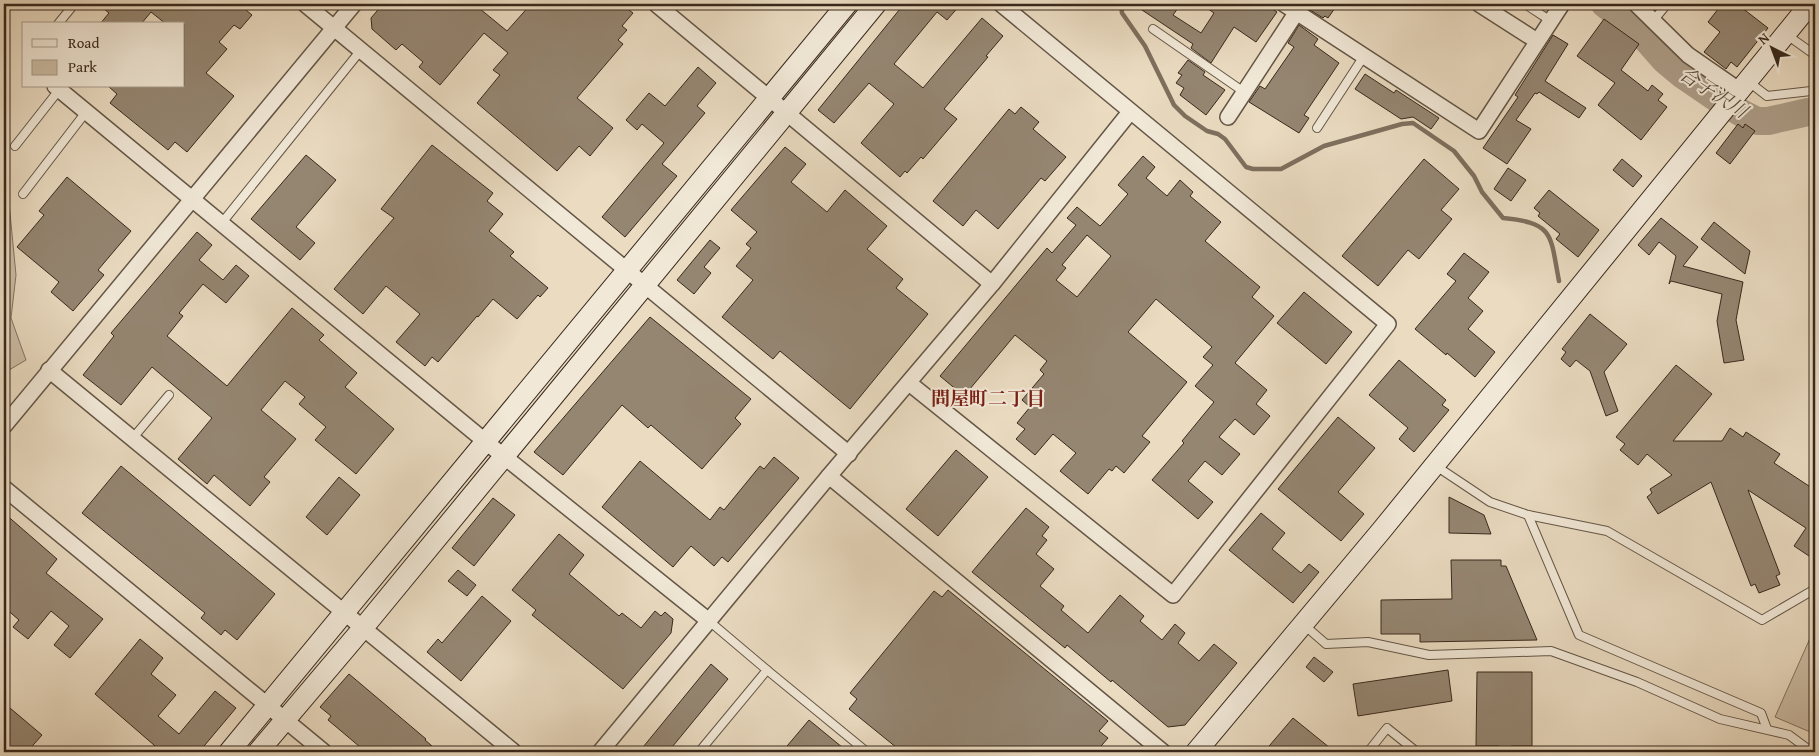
<svg xmlns="http://www.w3.org/2000/svg" width="1819" height="756" viewBox="0 0 1819 756" font-family="'Gentium Book Plus','Noto Serif JP',serif">
	<style>
		.green { fill: #ccbda5; stroke: #827361 }
		.lines { fill: none; stroke-linecap: round; stroke-linejoin: round }
		.stream { stroke: #7e6f5e; stroke-width: 4.5 }
		.river { stroke: #ad9e89; stroke-width: 28 }
		.building { fill: #958672; stroke: #38291d; fill-rule: evenodd }
		.lane-casing { stroke: #645646; stroke-width: 10 }
		.street-casing { stroke: #645646; stroke-width: 18 }
		.secondary-casing { stroke: #38291d; stroke-width: 22 }
		.lane { stroke: #f1e8d7; stroke-width: 8 }
		.street { stroke: #f1e8d7; stroke-width: 15 }
		.secondary { stroke: #f1e8d7; stroke-width: 20 }
		.labels { text-anchor: middle; dominant-baseline: central; stroke-width: 4; stroke-linejoin: round; paint-order: stroke }
		.water-label { font-size: 19px; font-style: italic; fill: #5b4c3d; stroke: #f1e8d7 }
		.neighbourhood-label { font-size: 19px; font-weight: bold; fill: #7a1f14; stroke: #f1e8d7 }
	</style>
	<rect width="100%" height="100%" fill="#eadbc1"/>
	<filter id="stains"><feTurbulence type="fractalNoise" baseFrequency=".004" numOctaves="4"/><feColorMatrix values="0 0 0 0 .2 0 0 0 0 .09 0 0 0 0 .02 0 0 0 .5 -.17"/></filter>
	<radialGradient id="worn" r=".72"><stop offset=".6" stop-color="#630" stop-opacity="0"/><stop offset="1" stop-color="#630" stop-opacity=".3"/></radialGradient>
	<g class="green">
		<path d="M4 151 16 275 11 318 26 360 4 373Z"/>
		<path d="M1815 627V734L1775 717Z"/>
	</g>
	<g class="lines">
		<path class="stream" d="M1121 4 1122 13 1145 46 1174 105 1185 116 1207 131 1218 134 1225 139 1246 167 1253 169H1281L1324 146 1402 124 1413 123 1454 151 1474 176 1482 192 1503 218C1555 223 1550 235 1559 281"/>
		<path class="river" d="M1605 4 1643 35 1665 60 1683 75 1721 101 1745 115 1757 121H1768L1808 112H1815"/>
	</g>
	<g class="building">
		<path d="M98 4H252L246 10 252 15 240 29 234 25 219 42 227 49 206 73 234 96 187 152 175 142 168 150 110 103 117 94 108 86H184V24H166L151 12 141 24H100L109 13Z"/>
		<path d="M383 4H474L507 31 531 4H621L633 13 622 26 627 30 618 40 623 44 577 98 613 128 590 156 579 146 557 171 477 103 500 75 493 70 508 53 484 33 440 85 419 67 423 62 402 44 396 50 372 29 371 18Z"/>
		<path d="M904 4H961L947 20 937 12 894 64 923 88 982 18 1003 36 986 56 988 57 944 109 957 119 923 159 921 157 907 173 905 171 900 177 861 143 894 104 869 83 834 123 818 110Z"/>
		<path d="M1133 4H1181L1173 15 1201 33 1214 13 1201 4H1265L1277 12 1256 42 1234 27 1211 63 1191 48 1193 44Z"/>
		<path d="M1311 4H1333L1332 6 1335 8 1328 18 1325 16 1323 18 1310 10 1312 7Z"/>
		<path d="M1722 4H1737L1768 28 1737 67 1731 62 1726 69 1704 52 1720 32 1708 22Z"/>
		<path d="M1604 19 1639 44 1621 70 1648 91 1652 85 1663 94 1658 100 1667 107 1641 140 1598 105 1615 83 1577 56Z"/>
		<path d="M1299 25 1318 39 1314 45 1339 63 1304 115 1309 118 1299 133 1249 102 1260 86 1265 89 1294 47 1288 43Z"/>
		<path d="M1553 35 1568 44 1545 81 1586 108 1579 118 1539 92 1537 94 1535 93 1516 120 1531 129 1507 164 1483 148 1518 97 1515 95Z"/>
		<path d="M1188 60 1205 72 1203 75 1225 90 1206 115 1180 95 1184 88 1176 83 1182 75 1178 73Z"/>
		<path d="M698 67 716 83 697 106 705 113 662 164 677 176 625 237 602 217 664 143 642 124 637 130 626 120 649 93 665 106Z"/>
		<path d="M1365 74 1394 93 1396 90 1439 118 1431 129 1413 117 1401 119 1355 89Z"/>
		<path d="M1021 107 1039 122 1033 129 1066 157 1045 181 1041 178 998 229 976 210 963 226 933 201 1009 109 1015 114Z"/>
		<path d="M1738 124 1743 128 1745 124 1755 131 1730 164 1716 153Z"/>
		<path d="M432 145 493 193 487 201 503 214 489 231 514 252 510 256 548 288 540 297 538 295 517 319 493 299 478 317 477 316 438 362 432 357 425 366 396 342 420 314 386 286 363 314 334 289 394 218 381 209Z"/>
		<path d="M785 147 806 164 791 182 827 212 845 190 887 226 867 249 903 279 896 288 928 314 850 409 780 351 773 359 722 317 753 280 736 266 751 248 746 244 757 232 731 210Z"/>
		<path d="M306 155 336 180 296 227 315 243 300 260 251 219Z"/>
		<path d="M1143 156 1155 167 1146 178 1167 196 1180 180 1193 192 1190 196 1221 222 1205 241 1260 287 1252 297 1274 316 1235 363 1267 390 1256 404 1270 416 1254 435 1235 419 1219 437 1240 454 1222 475 1205 461 1188 481 1213 502 1198 519 1152 480 1184 443 1182 441 1214 402 1195 386 1213 365 1203 357 1212 347 1156 299 1128 332 1187 382 1142 436 1150 442 1124 473 1116 466 1112 471 1109 469 1088 494 1060 471 1076 453 1053 434 1035 455 1016 439 1025 429 1017 423 1030 407 1022 400 1044 374 1040 370 1047 361 1015 335 964 396 940 376 1047 248 1052 253 1076 225 1067 218 1077 207 1100 226 1103 223 1128 194 1118 185ZM1087 235 1111 256 1077 297 1056 280 1066 268 1062 265Z"/>
		<path d="M1424 159 1459 189 1441 210 1452 219 1419 259 1408 250 1378 286 1342 256Z"/>
		<path d="M1622 159 1642 176 1633 187 1613 170Z"/>
		<path d="M1508 168 1526 180 1511 201 1494 189Z"/>
		<path d="M67 177 131 231 98 270 104 275 73 311 51 292 59 282 17 247 44 215 39 211Z"/>
		<path d="M1549 190 1599 230 1578 257 1556 239 1560 234 1538 216 1540 213 1534 208Z"/>
		<path d="M1661 218 1698 247 1683 266 1743 282 1736 320 1744 360 1724 363 1717 321 1722 294 1671 281 1669 284 1676 256 1659 242 1649 255 1638 245Z"/>
		<path d="M1714 222 1750 251 1745 274 1701 239Z"/>
		<path d="M197 232 212 245 199 260 223 280 236 265 249 276 226 303 203 284 179 313 183 316 167 336 227 386 292 308 324 335 319 340 357 373 345 387 394 429 356 474 315 440 326 427 299 404 305 397 285 381 261 410 296 439 264 477 270 482 250 506 214 475 207 484 178 459 212 418 152 367 121 405 83 375 114 336 111 333Z"/>
		<path d="M710 240 720 248 704 267 711 273 694 294 677 280Z"/>
		<path d="M1464 253 1489 272 1468 298 1483 311 1468 329 1495 352 1475 377 1447 353 1446 355 1415 329 1456 281 1447 274Z"/>
		<path d="M1304 292 1352 332 1326 364 1277 323Z"/>
		<path d="M1590 314 1627 344 1604 372 1618 411 1606 416 1590 371 1576 360 1570 367 1561 359 1566 352 1562 349Z"/>
		<path d="M650 317 751 399 735 418 741 424 702 469 651 425 648 428 622 405 563 475 534 452Z"/>
		<path d="M1399 360 1446 400 1442 405 1449 410 1414 452 1399 439 1408 428 1369 395Z"/>
		<path d="M1676 365 1712 394 1673 441H1722L1730 428 1743 437 1746 432 1780 454 1774 463 1815 490V560L1794 546 1806 528 1748 490 1780 574 1776 576 1780 585 1759 593 1755 584 1751 586 1711 482 1658 514 1647 497 1652 493 1650 489 1672 475 1647 454 1638 465 1620 450 1625 444 1616 437Z"/>
		<path d="M1338 417 1375 448 1338 492 1364 514 1341 541 1278 489Z"/>
		<path d="M956 450 988 477 938 536 906 509Z"/>
		<path d="M774 457 799 478 728 562 722 557 714 566 691 546 673 567 602 507 640 461 710 520 720 507 724 510 760 466 764 469Z"/>
		<path d="M121 466 275 594 237 640 225 630 221 635 201 618 205 613 82 513Z"/>
		<path d="M339 477 360 495 327 535 306 517Z"/>
		<path d="M1449 497 1484 515 1491 534 1449 533Z"/>
		<path d="M493 498 515 515 474 566 452 548Z"/>
		<path d="M1026 508 1049 527 1042 536 1047 540 1036 554 1054 569 1040 586 1064 606 1061 610 1088 633 1120 595 1144 616 1140 621 1162 640 1175 624 1185 633 1178 643 1199 661 1214 644 1237 663 1185 725 1168 727 1112 680 1111 682 1067 645 1065 648 972 572Z"/>
		<path d="M4 513 57 559 46 573 103 619 70 658 54 645 69 626 51 611 28 639 13 627 19 620 4 607Z"/>
		<path d="M1261 513 1285 533 1272 549 1301 573 1309 564 1319 572 1293 603 1229 550Z"/>
		<path d="M559 534 584 555 569 574 619 616 622 613 641 628 655 611 661 616 665 612 673 619 671 633 623 689 532 615 536 610 512 590Z"/>
		<path d="M1451 560H1501V566H1506L1537 640 1420 642V634H1381V600L1452 599Z"/>
		<path d="M458 570 476 585 467 596 448 581Z"/>
		<path d="M948 590 1108 721 1099 731 1108 738 1096 752H902L849 709 857 699 850 693 934 591 942 597Z"/>
		<path d="M482 596 511 621 461 681 427 652 438 639 442 643Z"/>
		<path d="M140 639 163 658 151 674 176 695 158 716 179 734 215 691 236 708 199 752H162L95 694Z"/>
		<path d="M1314 657 1333 672 1324 682 1306 667Z"/>
		<path d="M711 664 728 679 668 752H639Z"/>
		<path d="M1448 670 1452 701 1358 716 1353 684Z"/>
		<path d="M1477 672H1532V746H1511V752H1499V746H1476Z"/>
		<path d="M349 674 426 739 425 740 439 752H366L328 720 331 716 320 707Z"/>
		<path d="M4 703 42 735 27 752H8L4 749Z"/>
		<path d="M1293 718 1335 752H1264Z"/>
		<path d="M809 720 848 752H782Z"/>
	</g>
	<g class="lines">
		<defs>
			<g id="lane">
				<path d="M1525 4 1551 21"/>
				<path d="M1653 21 1667 4"/>
				<path d="M58 24 71 8"/>
				<path d="M1153 29 1244 92"/>
				<path d="M1787 35 1815 55"/>
				<path d="M1749 82 1767 96 1811 91 1815 92"/>
				<path d="M1317 128 1364 56"/>
				<path d="M15 146 59 90"/>
				<path d="M23 194 86 112"/>
				<path d="M221 224 361 50"/>
				<path d="M132 439 169 395"/>
				<path d="M1436 466 1490 502 1528 515 1607 531 1762 620 1815 589"/>
				<path d="M1528 515 1579 635 1761 713 1767 729"/>
				<path d="M1303 624 1326 644 1368 642 1429 655 1551 651 1637 682 1720 719 1789 735 1812 752"/>
				<path d="M767 670 867 752"/>
				<path d="M699 752 767 670 709 621"/>
				<path d="M1368 752 1387 728 1417 752"/>
			</g>
			<g id="street">
				<path d="M305 4 849 454"/>
				<path d="M656 4 992 284"/>
				<path d="M1284 4 1479 131 1562 4"/>
				<path d="M1479 4 1537 41"/>
				<path d="M1636 4 1688 55 1740 91"/>
				<path d="M55 86 486 442 709 621"/>
				<path d="M1228 117 1302 4"/>
				<path d="M49 370 514 752"/>
				<path d="M909 383 1173 595 1388 324 1001 4"/>
				<path d="M4 426 354 4"/>
				<path d="M829 476 1163 752"/>
				<path d="M4 488 324 752"/>
				<path d="M600 752 829 476 992 284 1130 112"/>
			</g>
			<g id="secondary">
				<path d="M229 752 847 4"/>
				<path d="M258 752 363 628 876 4"/>
				<path d="M1196 752 1381 531 1810 4"/>
			</g>
		</defs>
		<use href="#lane" class="lane-casing"/>
		<use href="#street" class="street-casing"/>
		<use href="#secondary" class="secondary-casing"/>
		<use href="#lane" class="lane"/>
		<use href="#street" class="street"/>
		<use href="#secondary" class="secondary"/>
	</g>
	<g class="labels">
		<g class="water-label">
			<text transform="translate(1714 92) rotate(33)">合子沢川</text>
		</g>
		<g class="neighbourhood-label">
			<text x="988" y="398">問屋町二丁目</text>
		</g>
	</g>
	<rect width="1819" height="756" fill="none" stroke="#eadbc1" stroke-width="20"/>
	<rect x="5" y="5" width="1809" height="746" fill="none" stroke="#38291d" stroke-width="2.5"/>
	<rect x="10" y="10" width="1799" height="736" fill="none" stroke="#38291d"/>
	<rect x="22" y="22" width="162" height="65" fill="#f1e8d7" stroke="#a79c8d"/>
	<rect x="32" y="39" width="25" height="8" fill="#f1e8d7" stroke="#a79c8d"/>
	<text x="68" y="48" font-size="15" fill="#38291d">Road</text>
	<rect x="32" y="60" width="25" height="15" fill="#ccbda5" stroke="#a79c8d"/>
	<text x="68" y="72" font-size="15" fill="#38291d">Park</text>
	<g transform="translate(1772 48) rotate(318)" stroke="#f1e8d7" stroke-width="4" paint-order="stroke">
	<path d="M0-4L9 19L0 12L-9 19Z" fill="#38291d"/>
	<text y="-8" font-size="14" font-weight="bold" text-anchor="middle" fill="#38291d">N</text>
	</g>
	<rect width="100%" height="100%" filter="url(#stains)"/>
	<rect width="100%" height="100%" fill="url(#worn)"/>
</svg>
